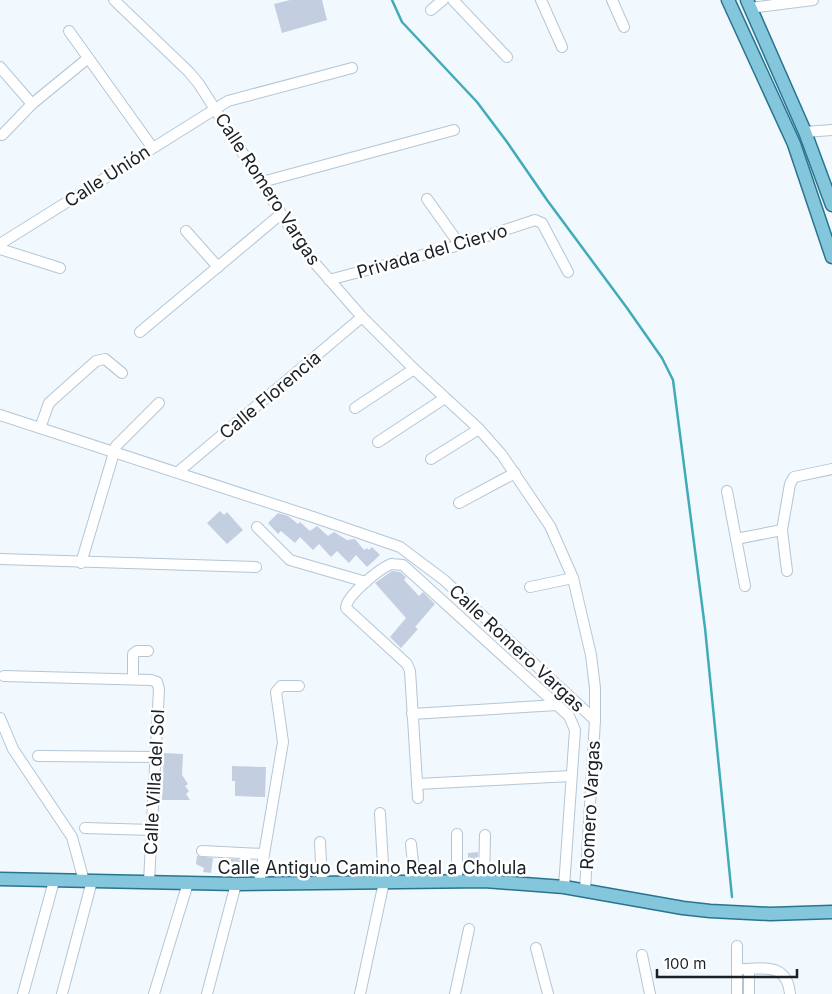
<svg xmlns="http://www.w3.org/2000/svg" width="832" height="994" viewBox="0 0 832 994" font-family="Inter,sans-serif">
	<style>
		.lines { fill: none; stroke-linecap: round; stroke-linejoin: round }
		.stream { stroke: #41abb8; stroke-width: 2.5 }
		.building { fill: #c3cee1 }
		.minor-casing { stroke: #b4c6d5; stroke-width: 12 }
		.major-casing { stroke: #29748f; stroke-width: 15 }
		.minor { stroke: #fff; stroke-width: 10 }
		.major { stroke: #84c7dd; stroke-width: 12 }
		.labels { text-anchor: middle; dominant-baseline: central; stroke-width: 5; stroke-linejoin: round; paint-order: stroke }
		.street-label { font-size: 18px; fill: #192026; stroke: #fff }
	</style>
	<rect width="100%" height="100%" fill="#f1f8fe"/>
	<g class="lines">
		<path class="stream" d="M392 0 402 22 477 102 507 142 547 200 627 308 662 358 673 380 705 628 732 897"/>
	</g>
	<g class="building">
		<path d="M290 0H322L327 20 282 33 274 4Z"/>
		<path d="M220 511 224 515 227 512 243 530 227 544 207 523Z"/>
		<path d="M278 513 288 516 298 524 300 522 310 531 317 526 328 536 334 532 347 540 355 539 364 550 367 548 369 550 372 547 380 555 367 567 356 555 349 563 337 551 331 557 319 544 313 550 300 537 295 543 281 531 278 534 268 523Z"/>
		<path d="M392 571 400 572 406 577 404 580 419 596 423 592 435 604 415 627 418 629 401 648 390 637 406 618 375 583Z"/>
		<path d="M164 753 183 754 182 775 188 784 185 786 189 791 186 794 190 800H162Z"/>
		<path d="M232 766 266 767 265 797 235 796V781H232Z"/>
		<path d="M478 852V862L468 863V853Z"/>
		<path d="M197 856 213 858 211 873 203 872 204 868 196 864Z"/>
		<path d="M231 859 249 860 248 875 230 874Z"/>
	</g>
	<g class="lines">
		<defs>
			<g id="minor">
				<path d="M114 0 189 72 199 84 306 253 362 317 414 369 479 429 502 455 550 526 573 578 591 655 595 688V720L585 890"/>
				<path d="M453 0 507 57"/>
				<path d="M541 0 562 47"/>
				<path d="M612 0 624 27"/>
				<path d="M750 8 813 0"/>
				<path d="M431 10 443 0"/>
				<path d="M69 31 152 147"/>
				<path d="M0 67 32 104"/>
				<path d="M805 132 832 130"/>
				<path d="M2 135 32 104 87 59"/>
				<path d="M262 182 454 130"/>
				<path d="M427 199 460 245"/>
				<path d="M186 231 218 267"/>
				<path d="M0 244 228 101 352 68"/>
				<path d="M0 249 60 268"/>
				<path d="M329 280 460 245 535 220 542 223 568 272"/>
				<path d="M140 332 281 214"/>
				<path d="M355 408 414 369"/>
				<path d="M0 415 313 517 400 547 444 580 595 720"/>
				<path d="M40 428 49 403 96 361 105 359 122 373"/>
				<path d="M378 442 445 398"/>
				<path d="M431 459 479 429"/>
				<path d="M178 472 362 317"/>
				<path d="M727 491 745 586"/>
				<path d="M459 503 515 473"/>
				<path d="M257 527 290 560 366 582"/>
				<path d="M736 539 782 530"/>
				<path d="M0 559 256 567"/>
				<path d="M81 563 116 446 159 403"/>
				<path d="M787 571 782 530 790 484 794 477 832 469"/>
				<path d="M530 587 573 578"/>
				<path d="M4 676 151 680 157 682 159 689 149 882"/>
				<path d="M133 679V654L137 651H148"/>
				<path d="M412 714 557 705"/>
				<path d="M0 718 13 749 72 837 84 881"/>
				<path d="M38 756 156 757"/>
				<path d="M417 784 571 776"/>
				<path d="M418 798 410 671 407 664 346 608C346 596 379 569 391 564L403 565 557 705 569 716 575 730 564 887"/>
				<path d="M85 828 152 830"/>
				<path d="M457 834V881"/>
				<path d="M320 842 322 883"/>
				<path d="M411 844 415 882"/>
				<path d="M202 851 262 854"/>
				<path d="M484 881 485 835"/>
				<path d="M259 884 283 742 276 692 281 686H299"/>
				<path d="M737 946V994"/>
				<path d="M536 948 548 994"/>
				<path d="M642 955 650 994"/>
				<path d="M738 969C764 969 787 962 790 994"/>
				<path d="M23 994 54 881"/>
				<path d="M62 994 92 881"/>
				<path d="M154 994 188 883"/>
				<path d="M207 994 236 884"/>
				<path d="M360 994 384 882 380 813"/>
				<path d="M455 994 469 929"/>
				<path d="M749 994V969"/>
			</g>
			<g id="major">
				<path d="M728 0 794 144 832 257"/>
				<path d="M747 0 805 132 832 205"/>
				<path d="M0 879 236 884 484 881 564 887 683 908 710 911 770 914 832 912"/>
			</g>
		</defs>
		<use href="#minor" class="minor-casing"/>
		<use href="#major" class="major-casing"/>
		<use href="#minor" class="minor"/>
		<use href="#major" class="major"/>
	</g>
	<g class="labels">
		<g class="street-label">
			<text transform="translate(107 176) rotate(-33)">Calle Unión</text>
			<text transform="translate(268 189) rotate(57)">Calle Romero Vargas</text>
			<text transform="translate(432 251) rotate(-16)">Privada del Ciervo</text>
			<text transform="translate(270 395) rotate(-40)">Calle Florencia</text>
			<text transform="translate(517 648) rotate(43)">Calle Romero Vargas</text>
			<text transform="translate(154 782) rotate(-87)">Calle Villa del Sol</text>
			<text transform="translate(590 805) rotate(-87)">Romero Vargas</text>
			<text x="372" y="867">Calle Antiguo Camino Real a Cholula</text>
		</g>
	</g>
	<path d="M657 969v8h140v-8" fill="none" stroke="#192026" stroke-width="2.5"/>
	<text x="664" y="969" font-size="15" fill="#192026" stroke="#ffffff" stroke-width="4" paint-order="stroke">100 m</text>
</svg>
